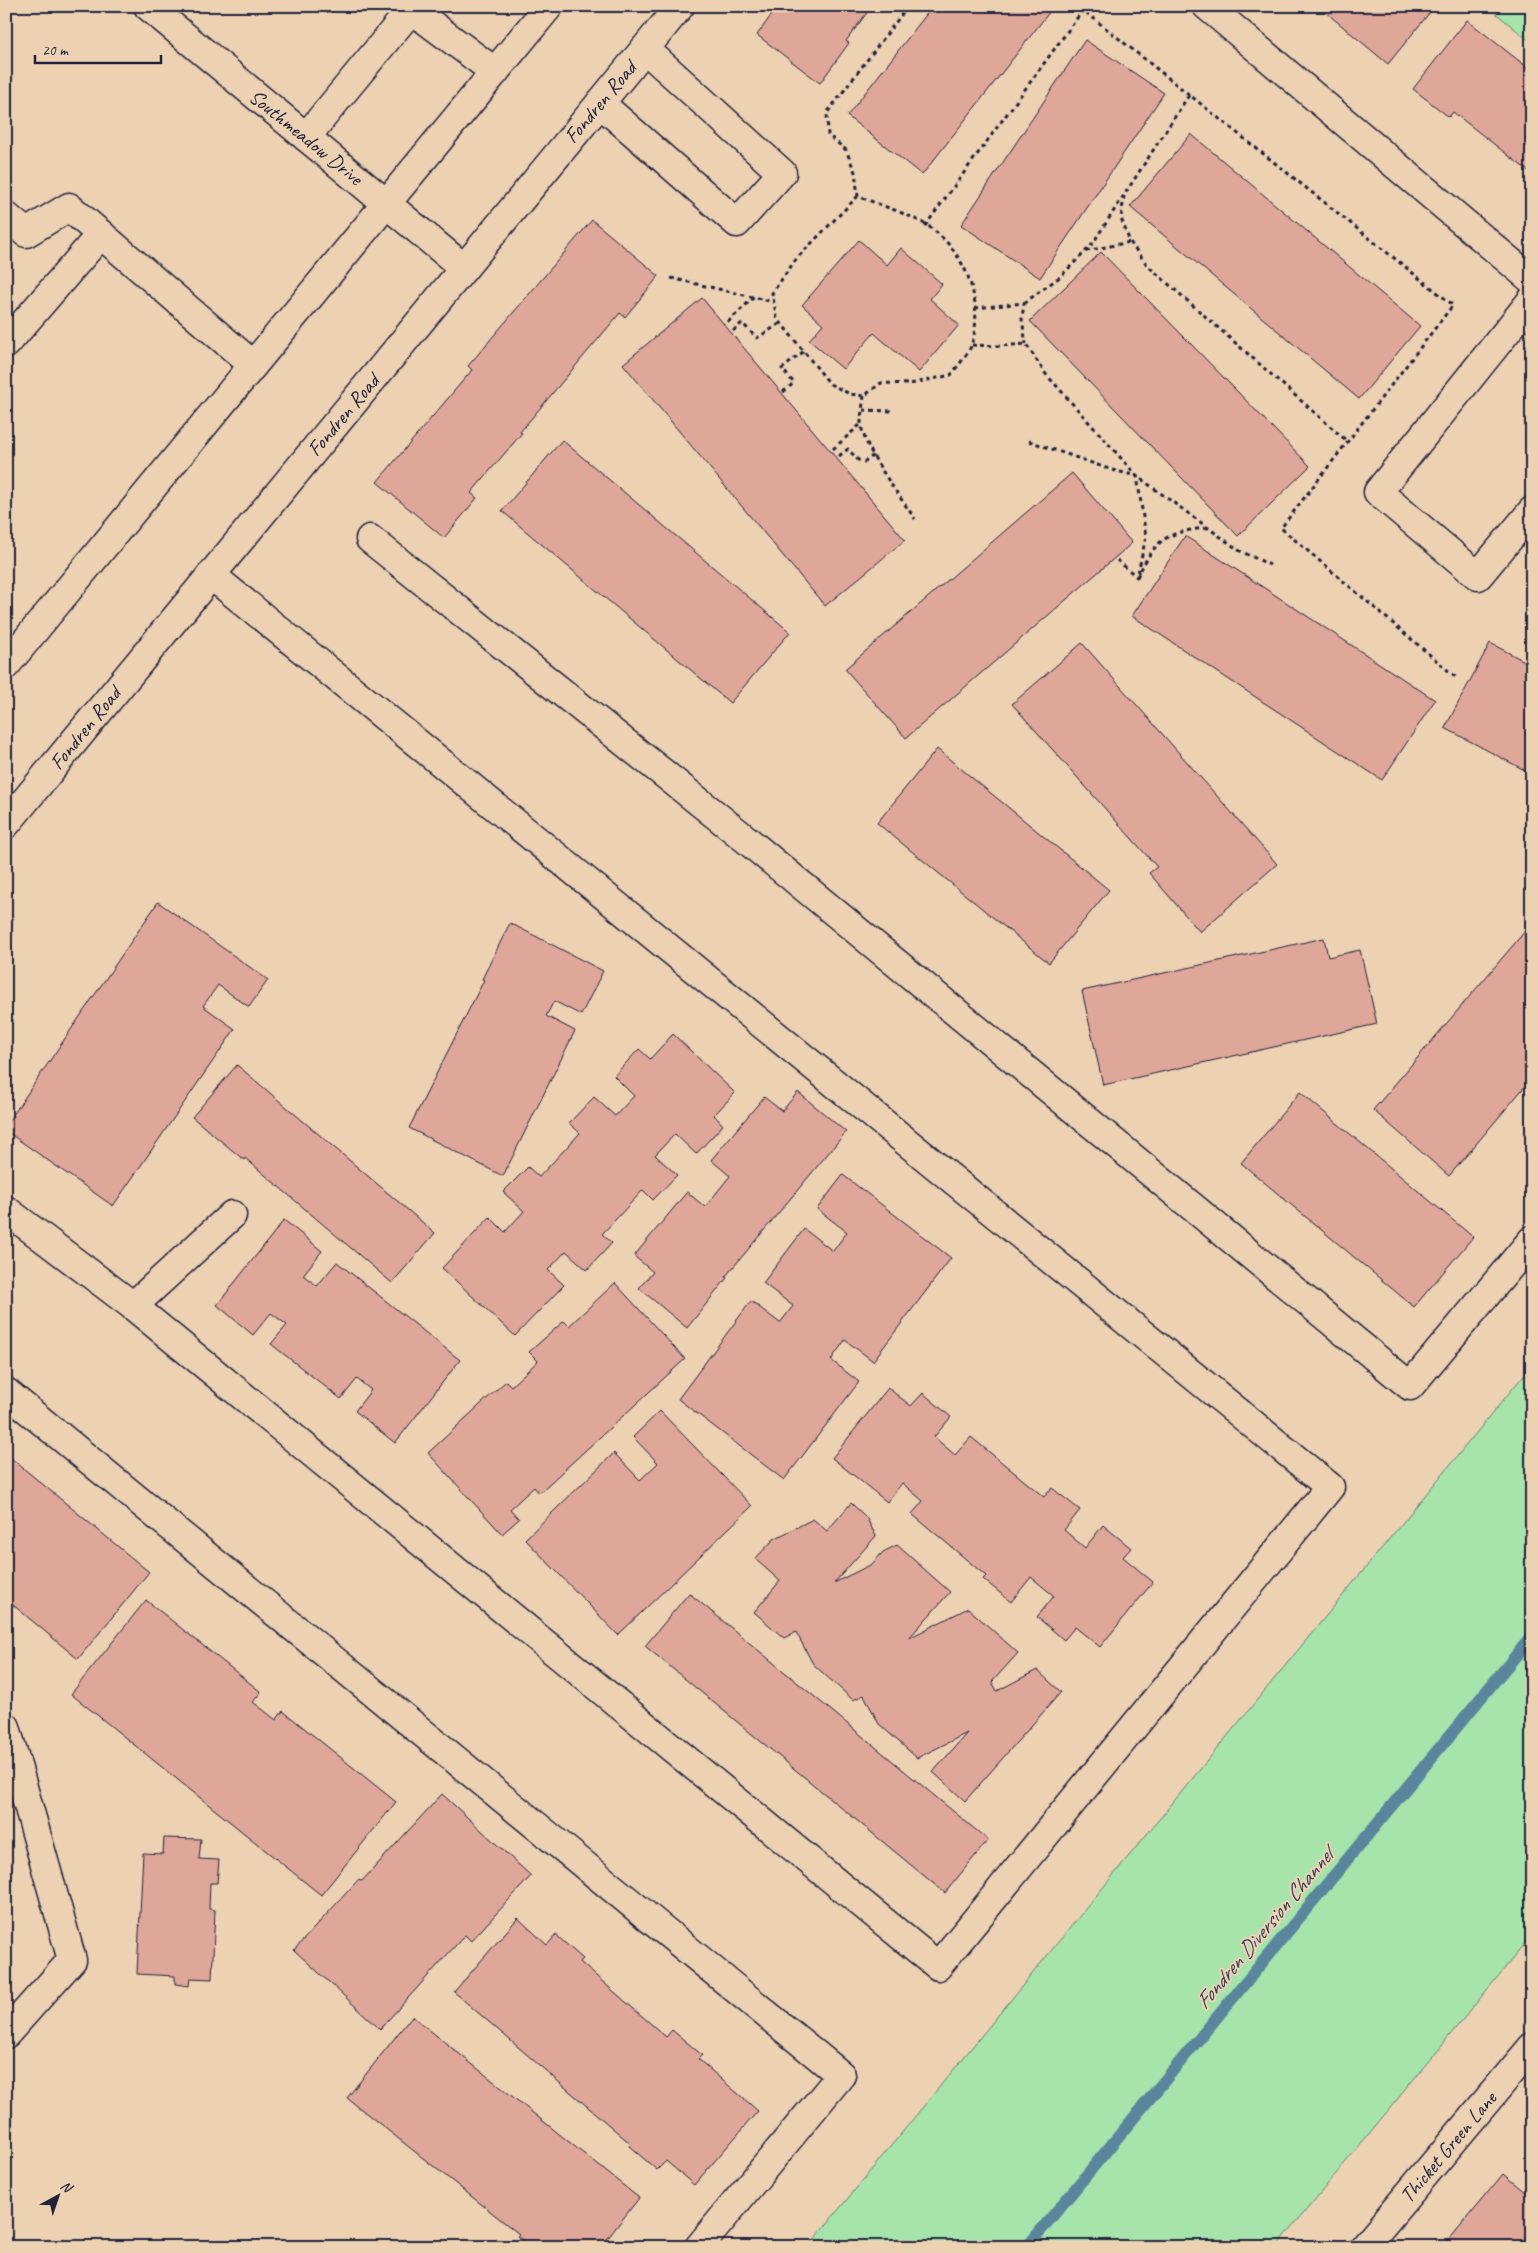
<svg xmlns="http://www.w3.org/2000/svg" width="1538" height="2253" viewBox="0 0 1538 2253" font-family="Caveat,sans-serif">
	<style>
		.green { fill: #a7e4ab; stroke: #648373 }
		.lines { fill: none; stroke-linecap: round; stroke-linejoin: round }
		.stream { stroke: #5a869d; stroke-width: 12 }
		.building { fill: #dfa799; stroke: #22223b }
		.minor-casing { stroke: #22223b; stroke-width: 31 }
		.major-casing { stroke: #22223b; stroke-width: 31 }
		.path { stroke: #22223b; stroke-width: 3; stroke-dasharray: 4 4; stroke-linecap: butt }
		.minor { stroke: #ecd1b3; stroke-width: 28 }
		.major { stroke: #ecd1b3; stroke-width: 28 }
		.labels { text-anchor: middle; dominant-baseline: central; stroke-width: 4; stroke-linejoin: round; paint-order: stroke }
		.street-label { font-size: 21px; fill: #22223b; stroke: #ecd1b3 }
		.water-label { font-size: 22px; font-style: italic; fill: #35435c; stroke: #ecd1b3 }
	</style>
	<rect width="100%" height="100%" fill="#ecd1b3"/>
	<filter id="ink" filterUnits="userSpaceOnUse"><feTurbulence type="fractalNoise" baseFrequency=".02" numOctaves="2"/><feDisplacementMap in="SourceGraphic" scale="10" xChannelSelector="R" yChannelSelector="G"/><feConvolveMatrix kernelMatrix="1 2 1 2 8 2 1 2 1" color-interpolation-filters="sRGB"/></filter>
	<g filter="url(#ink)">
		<g class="green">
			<path d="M1487 6H1532V43Z"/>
			<path d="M1532 1365V1935L1276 2247H808Z"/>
		</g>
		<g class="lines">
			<path class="stream" d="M1027 2247 1532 1636"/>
		</g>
		<g class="building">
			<path d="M778 6H872L846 41 849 43 820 83 757 35Z"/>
			<path d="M933 6H1054L922 175 847 116Z"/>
			<path d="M1318 6H1435L1388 64Z"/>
			<path d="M1467 20 1532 71V174L1453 112 1449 117 1413 89Z"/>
			<path d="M1085 40 1164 93 1040 278 961 225Z"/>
			<path d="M1191 134 1420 326 1359 399 1130 207Z"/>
			<path d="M592 220 659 276 625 317 620 313 520 432 522 433 471 493 477 498 444 538 377 482 472 370 468 366Z"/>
			<path d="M859 240 887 265 901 248 942 284 930 299 959 325 919 372 874 333 843 369 809 340 823 324 802 305Z"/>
			<path d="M1101 252 1310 466 1238 536 1030 321Z"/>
			<path d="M702 298 905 540 825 606 623 364Z"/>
			<path d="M562 440 790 632 730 703 502 511Z"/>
			<path d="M1072 473 1132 543 906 738 845 669Z"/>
			<path d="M1185 536 1435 700 1382 780 1132 616Z"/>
			<path d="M1082 643 1277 864 1200 932 1149 873 1157 867 1012 704Z"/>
			<path d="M1490 643 1532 665V774L1445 728Z"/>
			<path d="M937 749 1109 890 1049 963 877 823Z"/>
			<path d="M158 902 268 980 249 1007 218 985 203 1006 235 1029 113 1206 6 1131V1125Z"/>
			<path d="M510 923 603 971 581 1015 554 1001 546 1016 575 1031 503 1176 409 1128 484 980 482 979Z"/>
			<path d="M1532 923V1078L1449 1176 1373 1110Z"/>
			<path d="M1324 938 1328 957 1360 950 1377 1024 1103 1085 1082 991Z"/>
			<path d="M673 1034 735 1093 714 1115 723 1125 696 1154 675 1134 655 1155 677 1175 653 1200 643 1190 602 1234 612 1243 587 1270 566 1251 548 1270 564 1285 515 1336 442 1268 490 1217 505 1232 524 1211 503 1192 528 1167 539 1177 580 1133 569 1123 594 1097 615 1116 634 1096 614 1076 639 1049 650 1059Z"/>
			<path d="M237 1065 435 1233 392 1283 245 1158 244 1160 192 1117Z"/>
			<path d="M798 1092 846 1132 725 1277 727 1278 687 1328 639 1288 653 1272 634 1256 687 1192 705 1207 730 1176 711 1160 764 1097 782 1111Z"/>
			<path d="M1300 1092 1473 1237 1414 1307 1241 1163Z"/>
			<path d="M843 1175 951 1258 873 1361 845 1340 831 1360 859 1382 784 1480 678 1399 751 1301 780 1323 793 1306 763 1283 804 1229 833 1251 847 1232 817 1209Z"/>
			<path d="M284 1220 322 1251 303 1275 317 1286 337 1262 460 1360 395 1443 355 1411 371 1390 357 1379 341 1399 271 1344 287 1325 271 1313 253 1335 217 1305Z"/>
			<path d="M615 1283 685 1359 539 1493 534 1487 510 1509 519 1519 502 1534 428 1453 506 1381 511 1386 538 1361 529 1352 564 1321 569 1326Z"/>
			<path d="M888 1388 911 1406 923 1393 951 1417 934 1437 955 1455 971 1437 1044 1497 1052 1488 1080 1510 1064 1530 1085 1548 1103 1525 1131 1548 1123 1557 1153 1582 1100 1647 1075 1627 1064 1640 1037 1617 1054 1596 1031 1577 1011 1602 983 1579 986 1576 912 1514 923 1501 902 1483 887 1502 832 1458Z"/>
			<path d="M660 1411 752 1506 618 1635 525 1539 614 1453 640 1480 658 1463 633 1437Z"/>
			<path d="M6 1454 149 1572 78 1659 6 1599Z"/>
			<path d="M851 1503 866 1517 876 1536 834 1583 872 1564 883 1552 897 1545 950 1592 909 1638 968 1608 1018 1653 992 1682 997 1691 1037 1670 1061 1692 965 1801 933 1772 967 1733 917 1758 879 1724 864 1695 853 1700 813 1664 796 1632 784 1638 754 1612 780 1581 755 1559 774 1539 813 1519 827 1531Z"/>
			<path d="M689 1593 988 1840 945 1893 645 1646Z"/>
			<path d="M146 1600 261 1692 253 1702 276 1720 283 1711 396 1802 321 1895 71 1694Z"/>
			<path d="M442 1794 531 1876 471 1941 465 1935 380 2029 294 1950 359 1879 362 1881Z"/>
			<path d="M164 1838 201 1839 199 1859 219 1860 217 1883H210L209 1909 215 1910 212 1979 190 1978 189 1986 175 1984V1976L137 1974 143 1853 163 1854Z"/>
			<path d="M518 1918 547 1945 556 1935 583 1959 580 1962 666 2037 672 2030 702 2055 698 2059 758 2111 694 2185 666 2161 657 2170 629 2146 631 2144 454 1992Z"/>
			<path d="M412 2016 639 2198 601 2247H531L517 2236 519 2234 347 2098Z"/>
			<path d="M1503 2174 1532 2198V2247H1443Z"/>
		</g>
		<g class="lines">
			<defs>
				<g id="minor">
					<path d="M148 6 464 268"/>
					<path d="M1207 6 1532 280"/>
					<path d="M411 9 495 72"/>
					<path d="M600 103 737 223 782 173 645 49"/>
					<path d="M306 137 414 6"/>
					<path d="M6 216 26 233 69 207 253 365"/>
					<path d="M1532 300 1378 492 1478 576 1532 511"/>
					<path d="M6 344 101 234"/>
					<path d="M370 539 742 836 1410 1386 1532 1240"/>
					<path d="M6 1210 133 1306 938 1966 1330 1487 211 575"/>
					<path d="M133 1306 232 1215"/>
					<path d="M6 1392 841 2075 699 2247"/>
					<path d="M6 1727 72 1960 6 2034"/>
					<path d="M1364 2247 1532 2047"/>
				</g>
				<g id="major">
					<path d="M6 665 549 6"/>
					<path d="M6 824 680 6"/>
				</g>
			</defs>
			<use href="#minor" class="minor-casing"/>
			<use href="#major" class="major-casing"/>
			<g class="path">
				<path d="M1082 6 1083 10 1453 305 1281 528 1457 678"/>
				<path d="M858 196 797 258 772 293 777 318 830 384 850 394 864 396 881 383 910 384 951 375C958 365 969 354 972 343 984 301 966 254 931 228 913 215 879 205 858 196L855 172 846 150 828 135 827 113 908 6"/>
				<path d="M1124 196 1121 218 1130 242 1148 266 1348 442"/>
				<path d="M925 226 1083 10"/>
				<path d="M1086 251 1130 242"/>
				<path d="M671 278 774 302"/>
				<path d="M1024 303 1061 276 1091 246 1189 95"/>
				<path d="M975 308 1024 303 1022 319 1026 344"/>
				<path d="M728 322 754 297"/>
				<path d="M733 331 742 323 757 338 781 323"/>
				<path d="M972 345 999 346 1026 344 1045 373 1137 476 1240 551 1270 565"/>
				<path d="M783 392 794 383 782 369 804 351"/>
				<path d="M864 396C863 404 861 414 861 423 862 447 901 498 915 519"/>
				<path d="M863 410 892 411"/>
				<path d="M1029 441 1112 470 1137 476 1146 537 1137 577C1156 540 1164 532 1207 528"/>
				<path d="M833 449 861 424"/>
				<path d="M839 456 848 449 858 460 864 462 874 455"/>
				<path d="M1117 560 1137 577"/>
			</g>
			<use href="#minor" class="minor"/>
			<use href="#major" class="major"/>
		</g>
	</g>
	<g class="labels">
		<g class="street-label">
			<text transform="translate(600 102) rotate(-50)">Fondren Road</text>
			<text transform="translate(306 137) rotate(39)">Southmeadow Drive</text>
			<text transform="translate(343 415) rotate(-50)">Fondren Road</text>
			<text transform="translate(85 728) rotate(-51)">Fondren Road</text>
			<text transform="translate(1448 2147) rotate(-50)">Thicket Green Lane</text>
		</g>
		<g class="water-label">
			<text transform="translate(1264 1929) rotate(-50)">Fondren Diversion Channel</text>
		</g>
	</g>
	<rect width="1538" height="2253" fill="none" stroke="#ecd1b3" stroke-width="25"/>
	<rect x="12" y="12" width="1513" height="2228" fill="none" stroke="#22223b" stroke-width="2" filter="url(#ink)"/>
	<g transform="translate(58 2196) rotate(40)" stroke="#ecd1b3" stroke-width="4" paint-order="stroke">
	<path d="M0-4L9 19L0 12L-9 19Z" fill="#22223b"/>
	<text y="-8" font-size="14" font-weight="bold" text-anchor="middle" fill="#22223b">N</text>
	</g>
	<path d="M35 55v8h126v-8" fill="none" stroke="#22223b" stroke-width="2.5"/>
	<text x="42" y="55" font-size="15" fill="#22223b" stroke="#ecd1b3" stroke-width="4" paint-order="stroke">20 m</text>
</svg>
